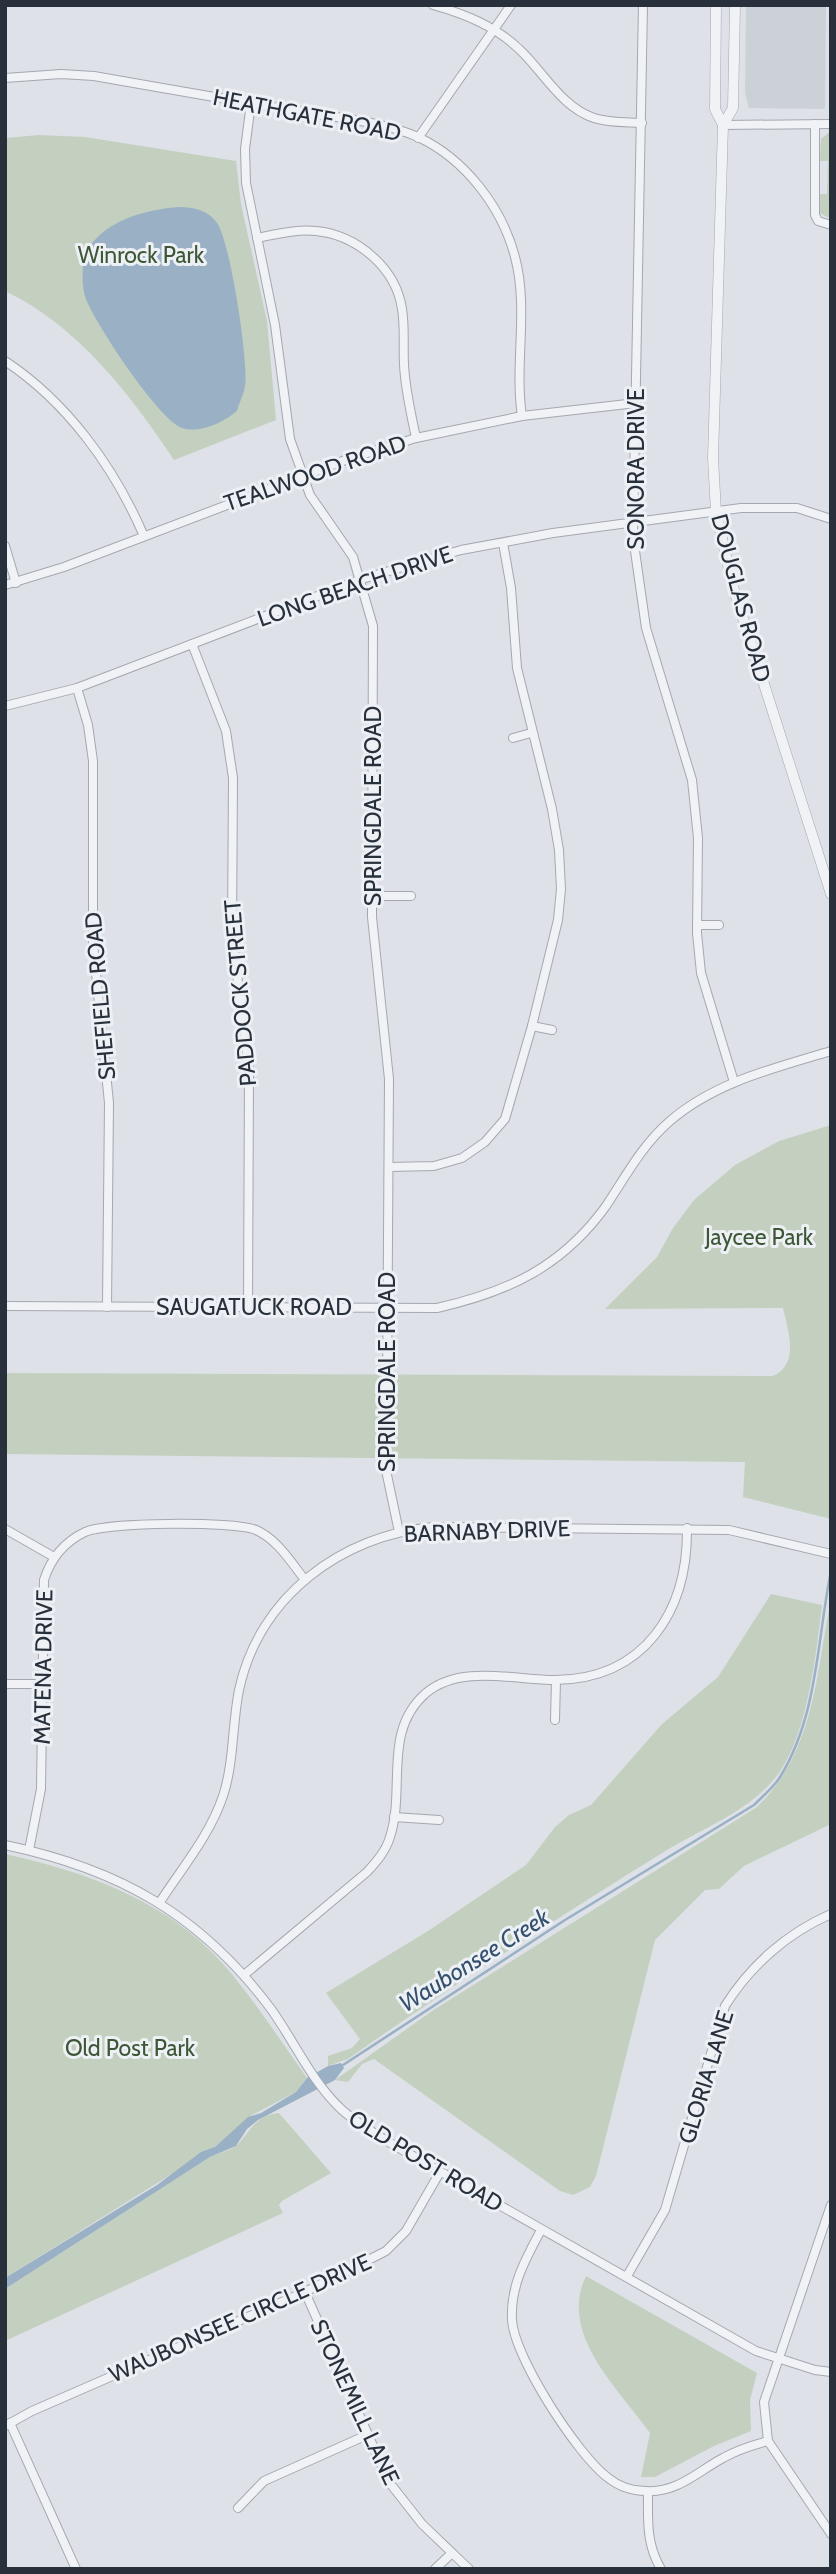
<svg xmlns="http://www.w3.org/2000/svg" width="836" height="2574" viewBox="0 0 836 2574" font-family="Cabin,sans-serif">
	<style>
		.built { fill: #ccd1d8 }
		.green { fill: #c4d0bf }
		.water { fill: #9ab0c5 }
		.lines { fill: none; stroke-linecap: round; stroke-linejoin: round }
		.stream { stroke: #9ab0c5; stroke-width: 2.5 }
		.minor-casing { stroke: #a4a8b0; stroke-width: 10 }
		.tertiary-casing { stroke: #a4a8b0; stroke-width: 11 }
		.minor { stroke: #f0f2f5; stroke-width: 8 }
		.tertiary { stroke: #f0f2f5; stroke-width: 10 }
		.labels { text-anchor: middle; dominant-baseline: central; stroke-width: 6; stroke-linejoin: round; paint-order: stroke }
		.street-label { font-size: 23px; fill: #28303c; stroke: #edf0f4 }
		.park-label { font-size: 23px; fill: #3d5736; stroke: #edf0f4 }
		.water-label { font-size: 24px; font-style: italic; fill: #34506e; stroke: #edf0f4 }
	</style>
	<rect width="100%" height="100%" fill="#dee1e7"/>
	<path class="built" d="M746 5H826L825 109 749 108 745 93Z"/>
	<g class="green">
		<path d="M831 131V219L820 213V194H827L828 161H820L821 139Z"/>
		<path d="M39 135 85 137 236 161 241 204 267 321 276 420 174 460C131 395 77 325 5 291V138Z"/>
		<path d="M831 1125V1519L743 1497 745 1462 5 1454V1373L773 1376C800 1364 788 1331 783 1308L605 1309 657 1257 673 1228 694 1200 735 1165 779 1141Z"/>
		<path d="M771 1594 822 1605C816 1654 808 1732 779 1773 752 1810 705 1827 667 1850 559 1917 451 1986 348 2059L328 2066V2056L352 2048 360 2039 326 1993 428 1931 526 1865 555 1827 569 1815 591 1805 662 1724 718 1677Z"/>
		<path d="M831 1599V1824L744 1866 719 1889 705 1890 655 1940 596 2176 590 2187 573 2195 560 2191 374 2059 362 2064 348 2082 335 2080 432 2011 757 1807C815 1751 816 1673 831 1599Z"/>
		<path d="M5 1854C87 1872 168 1901 225 1966 255 2001 280 2040 307 2078L296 2092 252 2115 215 2147 5 2278Z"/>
		<path d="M279 2113 331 2173 282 2201 279 2205 283 2213 5 2341V2289L210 2157C219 2153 234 2150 240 2142 252 2128 257 2115 279 2113Z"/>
		<path d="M586 2276 757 2373 750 2400 751 2431 714 2446 655 2477H641L650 2433C618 2388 558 2334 586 2276Z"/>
	</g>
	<g class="water">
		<path d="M179 207C194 207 208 210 217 223 230 240 249 363 245 386 244 394 239 403 237 411 224 422 200 434 182 428 159 420 96 325 86 299 80 284 84 267 83 255 88 251 89 247 93 242 113 218 150 209 179 207Z"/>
		<path d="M341 2063 344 2068 335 2080 258 2120 247 2129 236 2146 210 2157 5 2289V2278L157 2185 201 2152 215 2147 248 2117 261 2113 296 2092 307 2078 328 2066Z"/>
	</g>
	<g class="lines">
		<path class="stream" d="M340 2067 565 1920 754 1805C763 1796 774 1787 780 1777 818 1716 817 1639 831 1571"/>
		<defs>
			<g id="minor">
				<path d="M433 5C465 14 495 26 519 49 543 71 561 107 594 118 609 123 626 122 642 123"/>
				<path d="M643 5 633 537 646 628 692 780 698 838 697 933 701 973 734 1082"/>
				<path d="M5 78 61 74 94 76C162 88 230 100 298 111 337 118 381 121 418 137 465 159 502 207 515 257 529 309 514 364 522 416"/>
				<path d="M251 103 245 149 246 183 275 325 290 439 310 495 353 557 373 626 372 917 389 1079 387 1398 383 1456 399 1532"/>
				<path d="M815 124V215L818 221 831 225"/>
				<path d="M723 125 831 124"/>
				<path d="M418 138 511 5"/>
				<path d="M257 238C277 234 297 229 316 231 357 235 396 268 402 309 405 327 403 346 404 364 405 389 411 413 416 438"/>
				<path d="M5 361C67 402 114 467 143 534"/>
				<path d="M5 546 16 583"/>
				<path d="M5 585 64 567 348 459 416 438 522 416 636 403"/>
				<path d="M192 644 226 731 233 778 232 934 249 1071 248 1307"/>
				<path d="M77 688 88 725 93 761V943L109 1103 107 1307"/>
				<path d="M5 706 77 688 362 579 461 550 553 533 741 508H797L831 519"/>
				<path d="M513 738 531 733"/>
				<path d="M372 896H411"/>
				<path d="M697 925H719"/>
				<path d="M532 1026 552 1030"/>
				<path d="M389 1167 434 1166 462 1158 485 1142 505 1119 532 1026 558 920 561 889 559 850 552 809 517 668 511 588 503 543"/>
				<path d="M5 1306 437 1308C508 1292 562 1267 606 1206 626 1176 642 1145 670 1121 715 1082 775 1068 831 1051"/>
				<path d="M5 1529 54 1557"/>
				<path d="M5 1684H42"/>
				<path d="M555 1720 556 1680"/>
				<path d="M394 1817 439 1820"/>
				<path d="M5 1845C119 1869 201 1915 271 2009 294 2041 312 2082 341 2109 354 2121 370 2130 385 2140L756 2351 815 2370 831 2372"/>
				<path d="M29 1850 41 1789 44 1580C51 1558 64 1542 85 1532 106 1522 234 1521 256 1530 277 1539 291 1562 305 1580"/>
				<path d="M160 1902C182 1868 210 1835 223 1796 234 1763 232 1725 239 1690 259 1597 341 1535 434 1527L729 1530 831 1554"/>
				<path d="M244 1975 367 1872C376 1862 386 1851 390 1837 406 1788 382 1731 426 1693 460 1664 515 1680 555 1680 645 1679 688 1611 687 1528"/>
				<path d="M831 2205 764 2402 768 2441 831 2534"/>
				<path d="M541 2230C526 2258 510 2286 512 2320 514 2357 577 2454 607 2477 618 2486 632 2491 646 2491 677 2493 697 2472 723 2458 737 2450 753 2445 768 2441"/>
				<path d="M627 2276 665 2210 725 2006C750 1966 787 1933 831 1914"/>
				<path d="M305 2292 389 2482 422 2524 469 2569"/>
				<path d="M10 2423 76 2569"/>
				<path d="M5 2426 32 2411 305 2292 386 2251 406 2231 440 2172"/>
				<path d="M648 2492C648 2520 646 2544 661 2569"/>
				<path d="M238 2508 264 2481 367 2435"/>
				<path d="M435 2569 452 2553"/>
			</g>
			<g id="tertiary">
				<path d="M716 5 715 109 723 125"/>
				<path d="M735 5 733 108 723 125 713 458 716 512 733 587 831 894"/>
			</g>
		</defs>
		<use href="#minor" class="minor-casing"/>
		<use href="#tertiary" class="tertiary-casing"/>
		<use href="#minor" class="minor"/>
		<use href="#tertiary" class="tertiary"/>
	</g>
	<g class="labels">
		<g class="street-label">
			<text transform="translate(307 115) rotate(11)">HEATHGATE ROAD</text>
			<text transform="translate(636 469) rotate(-90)">SONORA DRIVE</text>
			<text transform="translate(315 473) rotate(-19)">TEALWOOD ROAD</text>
			<text transform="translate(355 586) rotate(-19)">LONG BEACH DRIVE</text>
			<text transform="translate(741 598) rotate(75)">DOUGLAS ROAD</text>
			<text transform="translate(373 806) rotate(-90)">SPRINGDALE ROAD</text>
			<text transform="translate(240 993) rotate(-95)">PADDOCK STREET</text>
			<text transform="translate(100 996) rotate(-95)">SHEFIELD ROAD</text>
			<text x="254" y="1307">SAUGATUCK ROAD</text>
			<text transform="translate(387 1372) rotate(-90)">SPRINGDALE ROAD</text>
			<text transform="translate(487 1531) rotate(-2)">BARNABY DRIVE</text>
			<text transform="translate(43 1667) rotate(-89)">MATENA DRIVE</text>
			<text transform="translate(706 2077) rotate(-73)">GLORIA LANE</text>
			<text transform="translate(426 2161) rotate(31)">OLD POST ROAD</text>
			<text transform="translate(240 2318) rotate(-24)">WAUBONSEE CIRCLE DRIVE</text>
			<text transform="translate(355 2402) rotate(65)">STONEMILL LANE</text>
		</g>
		<g class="park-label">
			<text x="141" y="255">Winrock Park</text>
			<text x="759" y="1237">Jaycee Park</text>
			<text x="130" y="2048">Old Post Park</text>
		</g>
		<g class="water-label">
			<text transform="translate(474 1960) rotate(-32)">Waubonsee Creek</text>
		</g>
	</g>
	<rect width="836" height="2574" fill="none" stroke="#28303c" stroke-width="14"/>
</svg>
